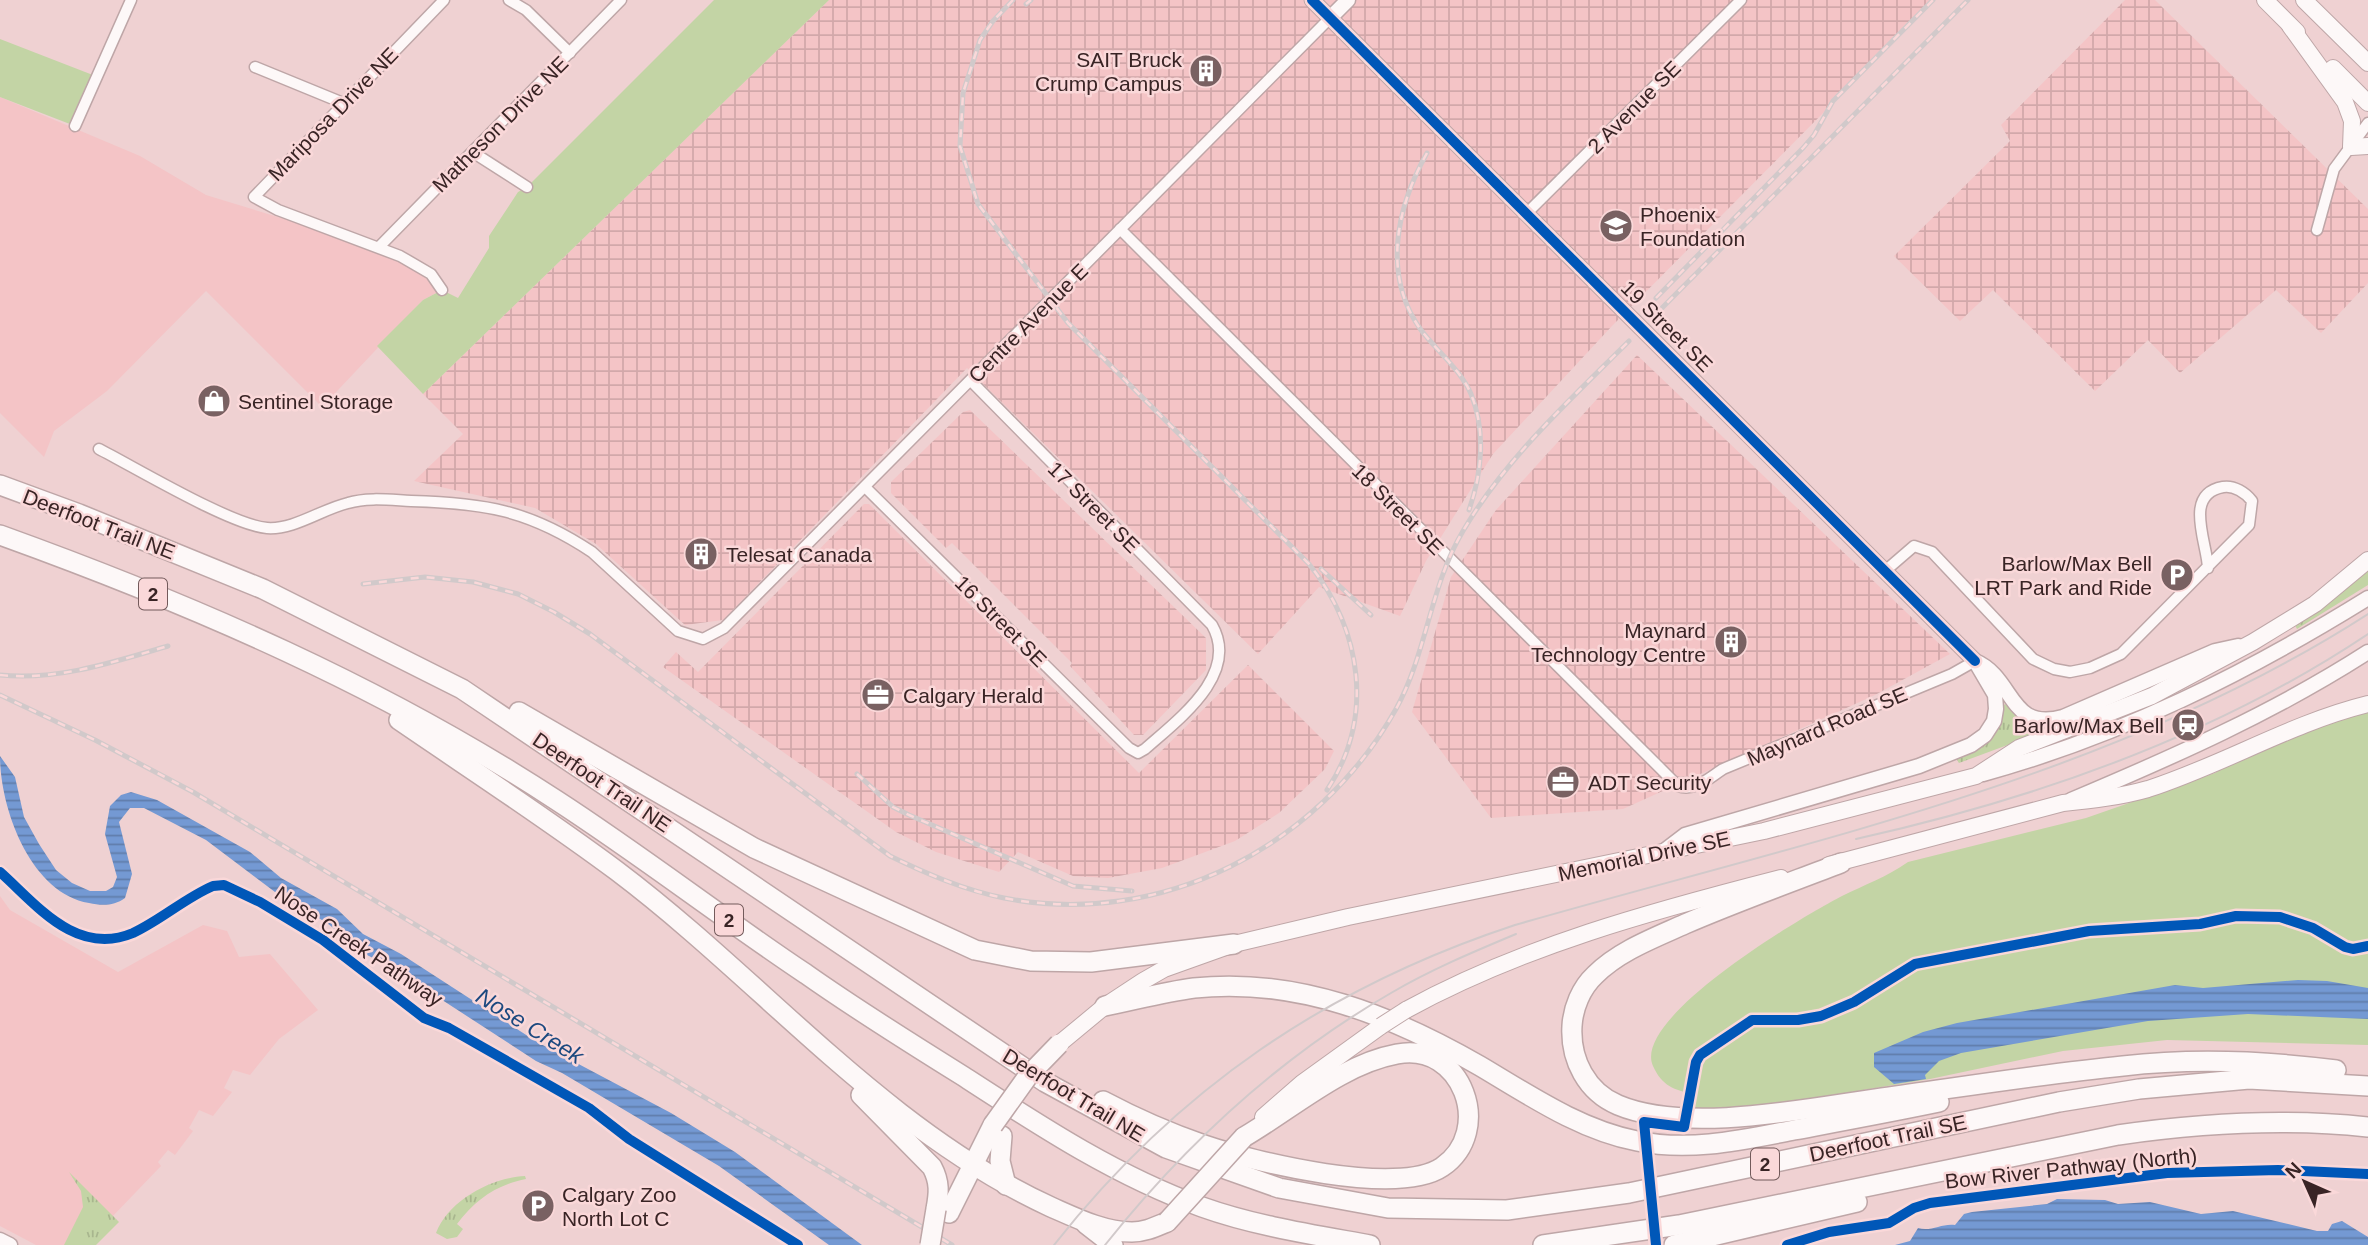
<svg xmlns="http://www.w3.org/2000/svg" width="2368" height="1245" viewBox="0 0 2368 1245" font-family="Arial,sans-serif">
	<style>
		.built { fill: #f4c4c6 }
		.industrial { fill: url(#industrial-grid) }
		.grass { fill: url(#grass-tufts) }
		.park { fill: #c3d4a5 }
		.water { fill: url(#water-rules) }
		.lines { fill: none; stroke-linecap: round; stroke-linejoin: round }
		.street-casing { stroke: #bea6a7; stroke-width: 13 }
		.secondary-casing { stroke: #bea6a7; stroke-width: 17 }
		.primary-casing { stroke: #bea6a7; stroke-width: 18 }
		.highway-casing { stroke: #bea6a7; stroke-width: 22 }
		.street { stroke: #fdf8f8; stroke-width: 10 }
		.secondary { stroke: #fdf8f8; stroke-width: 14 }
		.primary { stroke: #fdf8f8; stroke-width: 16 }
		.highway { stroke: #fdf8f8; stroke-width: 19 }
		.tram { stroke: #d1c9ca; stroke-width: 2 }
		.rail-casing { stroke: #d1c9ca; stroke-width: 5 }
		.rail { stroke: #fad8d9; stroke-width: 2.5; stroke-dasharray: 8; stroke-linecap: butt }
		.primary-bridge-casing { stroke: #bea6a7; stroke-width: 18; stroke-linecap: butt }
		.highway-bridge-casing { stroke: #bea6a7; stroke-width: 22; stroke-linecap: butt }
		.primary-bridge { stroke: #fdf8f8; stroke-width: 16 }
		.highway-bridge { stroke: #fdf8f8; stroke-width: 19 }
		.cycleway-casing { stroke: #fad8d9; stroke-width: 15 }
		.cycleway { stroke: #0057b8; stroke-width: 10 }
		.labels { text-anchor: middle; dominant-baseline: central; stroke-width: 5; stroke-linejoin: round; paint-order: stroke }
		.shield { fill: #fad8d9; stroke: #735a5b; stroke-width: 2 }
		.shield-label { font-size: 19px; font-weight: bold; fill: #392425 }
		.poi-label { font-size: 21px; fill: #392425; stroke: #fad8d9; text-anchor: start }
		.street-label { font-size: 21px; fill: #392425; stroke: #fad8d9 }
		.water-label { font-size: 23px; font-style: italic; fill: #1c497f; stroke: #fad8d9 }
	</style>
	<defs>
		<pattern id="industrial-grid" width="8" height="8" patternUnits="userSpaceOnUse" patternTransform="scale(1.75)"><rect width="8" height="8" fill="#f4c4c6"/><path d="M0 4h8M4 0v8" fill="none" stroke="#d2a8aa"/></pattern>
		<pattern id="grass-tufts" width="24" height="20" patternUnits="userSpaceOnUse" patternTransform="scale(1.75)"><rect width="24" height="20" fill="#c3d4a5"/><path d="M3 7l-1-3M5 7V3M7 7l1-3M15 17l-1-3M17 17v-4M19 17l1-3" fill="none" stroke="#a8b68e"/></pattern>
		<pattern id="water-rules" width="6" height="5" patternUnits="userSpaceOnUse" patternTransform="scale(1.75)"><rect width="6" height="5" fill="#7499d3"/><path d="M0 2.5h6" fill="none" stroke="#607dab"/></pattern>
	</defs>
	<rect width="100%" height="100%" fill="#efd1d2"/>
	<g class="built">
		<path d="M0 97 140 156 206 195 366 244 431 274 442 290 423 300 322 407 206 291 107 391 54 431 44 457 0 413Z"/>
		<path d="M0 896 10 910 118 972 203 925 227 931 239 957 270 954 318 1010 279 1039 250 1075 233 1070 224 1088 232 1092 213 1116 199 1110 189 1128 193 1131 175 1155 168 1150 158 1162 161 1166 85 1245H36L0 1226Z"/>
	</g>
	<g class="industrial">
		<path d="M829 0H1935L1612 326 1493 454 1426 561 1400 616 1319 587 1258 654 967 368 723 620 685 625 596 544 535 508 414 481 463 434 423 394Z"/>
		<path d="M2125 0H2155L2368 209V283L2321 333 2276 290 2180 373 2148 340 2095 391 1993 290 1960 321 1894 256 2010 141 2001 125Z"/>
		<path d="M1637 355 1950 654 1875 695 1623 809 1491 818 1412 712 1451 577 1496 510Z"/>
		<path d="M970 410 1206 638V670L1143 735H1134L1070 666 1072 663 952 543 946 548 891 493V482L963 412Z"/>
		<path d="M864 504H869L1139 773 1248 665 1334 751 1325 769 1279 813 1235 841 1162 868 1108 878 1073 876 1018 852 999 872 936 852 896 832 663 667 676 652 698 672Z"/>
	</g>
	<g class="grass">
		<path d="M2368 570V585L2297 629 2295 625Z"/>
		<path d="M2005 704 2020 720 2047 727 2048 730 1959 763 1956 758Z"/>
		<path d="M69 1172 119 1222 96 1245H64L83 1207 81 1191Z"/>
		<path d="M525 1176 526 1179C496 1185 475 1200 457 1224L463 1229 457 1237 447 1239 436 1233C449 1200 491 1178 525 1176Z"/>
	</g>
	<g class="park">
		<path d="M714 0H829L423 394 377 346 423 300 442 290 458 298 489 248V236L518 192 527 187Z"/>
		<path d="M0 39 98 77 75 126 0 97Z"/>
		<path d="M2368 710V1045L2167 1040 2063 1051 1930 1079 1753 1108 1692 1109 1694 1094C1674 1090 1662 1086 1653 1066 1631 1018 1803 916 1842 896 1864 885 1887 877 1908 862L2086 818 2215 773 2239 757Z"/>
	</g>
	<g class="water">
		<path d="M0 756 15 777 24 817 39 844 56 870 72 883 90 891H106L113 887 117 877 105 834 110 806 121 795 131 792 157 800 250 852 281 878 337 909 363 934 401 954 537 1042 671 1113 735 1152 862 1245H829L719 1166 562 1073 536 1061 393 968 367 955 327 923 275 892 206 840 144 808H130L119 822 132 874 125 898C114 906 102 906 89 903 30 893 0 808 0 756Z"/>
		<path d="M2298 980 2327 981 2368 988V1019L2248 1014 2148 1021 1961 1053 1939 1061 1925 1075 1926 1079 1894 1084 1874 1067V1053L1923 1032 1957 1023 2175 985 2203 988Z"/>
		<path d="M2057 1199 2105 1200 2118 1204 2150 1202 2201 1214 2233 1211 2317 1231H2328L2332 1224 2342 1221 2368 1237V1245H1895L1910 1241 1918 1228C1931 1232 1942 1223 1955 1225L1964 1214 1972 1212 2047 1204Z"/>
	</g>
	<g class="lines">
		<defs>
			<g id="street">
				<path d="M509 0 526 10 570 53"/>
				<path d="M255 67 343 103"/>
				<path d="M75 126 131 0"/>
				<path d="M474 153 527 187"/>
				<path d="M1527 213 1741 0"/>
				<path d="M1120 229 1678 786C1695 792 1709 778 1723 769L1952 674 1975 661"/>
				<path d="M2317 230 2334 169 2368 123"/>
				<path d="M379 247 621 0"/>
				<path d="M442 290 431 274 400 256 278 210 254 197 444 0"/>
				<path d="M99 449C136 468 231 525 267 528 294 530 322 509 348 503 368 497 390 500 411 501 484 503 529 510 592 552L678 631 703 639 724 628 1331 17"/>
				<path d="M865 487 1129 748 1138 753 1145 749C1180 718 1240 674 1212 625L971 381"/>
				<path d="M1885 571 1914 546 1932 552 2033 659 2054 669 2070 672 2090 668 2121 654 2249 525 2252 501C2246 493 2234 485 2223 487 2183 494 2207 542 2208 568"/>
			</g>
			<g id="secondary">
				<path d="M1312 0 1975 661C2015 678 2008 732 2063 717L2215 651 2238 646"/>
				<path d="M1331 17 1348 0"/>
				<path d="M1983 774C2121 736 2247 673 2368 598"/>
				<path d="M2071 800C2173 757 2275 712 2368 652"/>
				<path d="M1664 851 1685 835 1919 766 1971 745 1985 735 1994 721 1996 709 1995 695 1975 661"/>
				<path d="M0 1240 10 1245"/>
			</g>
			<g id="primary">
				<path d="M2265 0 2297 32"/>
				<path d="M2304 0 2368 63"/>
				<path d="M2290 26 2345 102 2352 121 2351 147 2368 146"/>
				<path d="M2333 68 2368 103"/>
				<path d="M1829 865 2063 803C2092 800 2120 797 2148 789 2223 765 2291 723 2368 704"/>
				<path d="M1406 1010C1523 946 1652 911 1781 878"/>
				<path d="M1059 1044 1105 1006 1143 981 1164 969 1234 944 1348 917 1764 831 1976 776 2019 748 2152 696 2253 642 2315 604 2368 560"/>
				<path d="M1263 1117 1302 1083 1381 1026"/>
			</g>
			<g id="highway">
				<path d="M0 485 79 514 263 589 462 689 1045 1082 1166 1148 1279 1188 1388 1208 1507 1210 1629 1193 2059 1102 2139 1089 2249 1079 2368 1086"/>
				<path d="M0 535C194 605 383 687 556 800 641 855 722 918 806 974 857 1010 910 1043 963 1076 1040 1126 1116 1176 1202 1207 1255 1226 1315 1235 1370 1245"/>
				<path d="M519 712 754 848 975 950 1031 961 1091 962 1234 944"/>
				<path d="M399 720C472 770 546 818 617 871 763 981 883 1130 1051 1207 1076 1218 1104 1232 1132 1232 1145 1232 1155 1227 1167 1222"/>
				<path d="M1841 863C1789 883 1736 902 1685 924 1654 938 1619 951 1595 975 1581 988 1573 1008 1572 1026 1570 1060 1587 1092 1618 1105 1687 1134 1809 1108 1882 1098 1962 1087 2042 1074 2123 1066 2193 1058 2266 1061 2336 1070"/>
				<path d="M1105 1006C1135 1000 1164 992 1194 988 1297 977 1393 1016 1480 1066 1529 1095 1580 1130 1637 1141 1690 1152 1742 1140 1794 1130 1842 1121 1891 1112 1939 1102"/>
				<path d="M861 1095 932 1167C940 1182 939 1193 936 1209"/>
				<path d="M1103 1101C1135 1118 1169 1133 1204 1145 1254 1162 1398 1197 1442 1167 1495 1131 1462 1041 1397 1054 1342 1064 1292 1109 1244 1137"/>
				<path d="M1002 1136 1000 1161 1006 1185"/>
				<path d="M949 1213 993 1125"/>
				<path d="M1086 1224 1113 1245"/>
				<path d="M1543 1245 1679 1225 2118 1135C2202 1123 2283 1118 2368 1127"/>
				<path d="M1674 1245 1857 1202"/>
			</g>
		</defs>
		<use href="#street" class="street-casing"/>
		<use href="#secondary" class="secondary-casing"/>
		<use href="#primary" class="primary-casing"/>
		<use href="#highway" class="highway-casing"/>
		<use href="#street" class="street"/>
		<use href="#secondary" class="secondary"/>
		<use href="#primary" class="primary"/>
		<use href="#highway" class="highway"/>
		<g class="tram">
			<path d="M1856 839C2035 799 2214 737 2368 634"/>
			<path d="M1054 1245C1177 1089 1327 987 1515 925 1806 841 2110 780 2368 614"/>
			<path d="M1105 1245C1184 1146 1280 1057 1391 993 1430 970 1473 952 1516 934"/>
		</g>
		<defs>
			<g id="rail">
				<path d="M1013 0 993 21 980 40 963 93 960 146 978 204 1068 323 1309 564C1362 630 1375 718 1327 790"/>
				<path d="M1026 4 1031 0"/>
				<path d="M1427 153C1396 208 1382 276 1421 330 1436 350 1461 370 1471 394 1486 431 1482 473 1469 510"/>
				<path d="M1656 298 1803 148 1814 135 1833 101 1933 0"/>
				<path d="M1656 314 1968 0"/>
				<path d="M1321 569 1371 615"/>
				<path d="M363 584 425 577 473 582 518 594 554 612 590 634 890 856C927 874 964 890 1004 898 1162 929 1319 846 1396 709 1427 653 1430 586 1463 531 1506 458 1569 401 1629 341"/>
				<path d="M0 675C57 681 114 662 168 646"/>
				<path d="M0 695 95 740 193 792 952 1245"/>
				<path d="M857 774 893 807 909 815 1073 886 1132 891"/>
			</g>
		</defs>
		<use href="#rail" class="rail-casing"/>
		<use href="#rail" class="rail"/>
		<defs>
			<path id="primary-bridge" d="M1381 1026 1406 1010"/>
			<g id="highway-bridge">
				<path d="M993 1125 1028 1076 1059 1044"/>
				<path d="M1167 1222 1244 1137"/>
				<path d="M930 1245 936 1209"/>
			</g>
		</defs>
		<use href="#primary-bridge" class="primary-bridge-casing"/>
		<use href="#highway-bridge" class="highway-bridge-casing"/>
		<use href="#primary-bridge" class="primary-bridge"/>
		<use href="#highway-bridge" class="highway-bridge"/>
		<defs>
			<g id="cycleway">
				<path d="M1312 0 1975 661"/>
				<path d="M0 872C36 904 76 957 133 933 161 920 185 898 213 886L224 885 260 902 323 940 424 1018 449 1028 589 1108 629 1139 798 1245"/>
				<path d="M1656 1245 1644 1122 1684 1127 1696 1062 1700 1055 1752 1020H1798L1821 1016 1854 1002 1915 964 2089 931 2200 924 2236 916 2280 917 2313 928 2345 947 2353 949 2368 946"/>
				<path d="M1787 1245 1829 1232 1889 1223 1914 1208 1930 1203 2167 1173 2278 1170 2368 1174"/>
			</g>
		</defs>
		<use href="#cycleway" class="cycleway-casing"/>
		<use href="#cycleway" class="cycleway"/>
	</g>
	<defs>
		<symbol id="building-disc" viewBox="-11 -11 22 22"><circle r="9.5" fill="#796162" stroke="#fad8d9"/><path d="M-4-6H4V6H1V3H-1V6H-4ZM-2.5-4.3h1.7v1.8h-1.7ZM.8-4.3h1.7v1.8H.8ZM-2.5-1h1.7V.8h-1.7ZM.8-1h1.7V.8H.8Z" fill="#fff"/></symbol>
		<symbol id="school-disc" viewBox="-11 -11 22 22"><circle r="9.5" fill="#796162" stroke="#fad8d9"/><path d="M0-5L7-2L0 1L-7-2ZM-4 1L0 2.5L4 1V4Q0 6-4 4Z" fill="#fff"/></symbol>
		<symbol id="shop-disc" viewBox="-11 -11 22 22"><circle r="9.5" fill="#796162" stroke="#fad8d9"/><path d="M-5-2.5h2.3a2.7 3.5 0 0 1 5.4 0H5L5.5 6h-11ZM-1.5-2.5h3a1.5 2.3 0 0 0-3 0Z" fill="#fff"/></symbol>
		<symbol id="parking-disc" viewBox="-11 -11 22 22"><circle r="9.5" fill="#796162" stroke="#fad8d9"/><path d="M-3.5-5.5H1a3.5 3.5 0 0 1 0 7H-1V5.5H-3.5ZM-1-3.4V-.6H.8a1.4 1.4 0 0 0 0-2.8Z" fill="#fff"/></symbol>
		<symbol id="office-disc" viewBox="-11 -11 22 22"><circle r="9.5" fill="#796162" stroke="#fad8d9"/><path d="M-6-3h4V-5.5h4V-3h4V5H-6ZM-1-4.5V-3h2v-1.5ZM-6 0V1H6V0Z" fill="#fff"/></symbol>
		<symbol id="station-disc" viewBox="-11 -11 22 22"><circle r="9.5" fill="#796162" stroke="#fad8d9"/><path d="M-3-6H3Q5-6 5-4V2Q5 4 3 4L4.5 6H3L1.5 4h-3L-3 6H-4.5L-3 4Q-5 4-5 2V-4Q-5-6-3-6ZM-3.5-4v3h7v-3ZM-3.5 1v1.5H-2V1ZM2 1v1.5H3.5V1Z" fill="#fff"/></symbol>
	</defs>
	<g fill-rule="evenodd">
		<use href="#building-disc" x="1187" y="52" width="38" height="38"/>
		<use href="#school-disc" x="1597" y="207" width="38" height="38"/>
		<use href="#shop-disc" x="195" y="382" width="38" height="38"/>
		<use href="#building-disc" x="682" y="535" width="38" height="38"/>
		<use href="#parking-disc" x="2158" y="556" width="38" height="38"/>
		<use href="#building-disc" x="1712" y="623" width="38" height="38"/>
		<use href="#office-disc" x="859" y="676" width="38" height="38"/>
		<use href="#station-disc" x="2169" y="706" width="38" height="38"/>
		<use href="#office-disc" x="1544" y="763" width="38" height="38"/>
		<use href="#parking-disc" x="519" y="1187" width="38" height="38"/>
	</g>
	<g class="labels">
		<g class="shield">
			<rect x="139" y="578.5" width="28" height="31" rx="5"/>
			<rect x="715" y="904.5" width="28" height="31" rx="5"/>
			<rect x="1751" y="1148.5" width="28" height="31" rx="5"/>
		</g>
		<g class="shield-label">
			<text x="153" y="594">2</text>
			<text x="729" y="920">2</text>
			<text x="1765" y="1164">2</text>
		</g>
		<g class="poi-label">
			<text x="1182" y="59" text-anchor="end">SAIT Bruck<tspan x="1182" dy="24">Crump Campus</tspan></text>
			<text x="1640" y="214">Phoenix<tspan x="1640" dy="24">Foundation</tspan></text>
			<text x="238" y="401">Sentinel Storage</text>
			<text x="726" y="554">Telesat Canada</text>
			<text x="2152" y="563" text-anchor="end">Barlow/Max Bell<tspan x="2152" dy="24">LRT Park and Ride</tspan></text>
			<text x="1706" y="630" text-anchor="end">Maynard<tspan x="1706" dy="24">Technology Centre</tspan></text>
			<text x="903" y="695">Calgary Herald</text>
			<text x="2164" y="725" text-anchor="end">Barlow/Max Bell</text>
			<text x="1588" y="782">ADT Security</text>
			<text x="562" y="1194">Calgary Zoo<tspan x="562" dy="24">North Lot C</tspan></text>
		</g>
		<g class="street-label">
			<text transform="translate(1634 107) rotate(-45)">2 Avenue SE</text>
			<text transform="translate(333 114) rotate(-46)">Mariposa Drive NE</text>
			<text transform="translate(500 124) rotate(-45)">Matheson Drive NE</text>
			<text transform="translate(1028 323) rotate(-45)">Centre Avenue E</text>
			<text transform="translate(1667 326) rotate(45)">19 Street SE</text>
			<text transform="translate(1094 507) rotate(45)">17 Street SE</text>
			<text transform="translate(1398 509) rotate(45)">18 Street SE</text>
			<text transform="translate(99 524) rotate(21)">Deerfoot Trail NE</text>
			<text transform="translate(1001 621) rotate(45)">16 Street SE</text>
			<text transform="translate(1827 726) rotate(-23)">Maynard Road SE</text>
			<text transform="translate(602 782) rotate(34)">Deerfoot Trail NE</text>
			<text transform="translate(1644 856) rotate(-12)">Memorial Drive SE</text>
			<text transform="translate(359 946) rotate(34)">Nose Creek Pathway</text>
			<text transform="translate(1074 1095) rotate(31)">Deerfoot Trail NE</text>
			<text transform="translate(1888 1138) rotate(-12)">Deerfoot Trail SE</text>
			<text transform="translate(2071 1168) rotate(-6)">Bow River Pathway (North)</text>
		</g>
		<g class="water-label">
			<text transform="translate(530 1026) rotate(32)">Nose Creek</text>
		</g>
	</g>
	<g transform="translate(2305 1182) rotate(315)" stroke="#fad8d9" stroke-width="5" paint-order="stroke">
	<path d="M0-5L12 26L0 18L-12 26Z" fill="#392425"/>
	<text y="-10" font-size="19" font-weight="bold" text-anchor="middle" fill="#392425">N</text>
	</g>
</svg>
